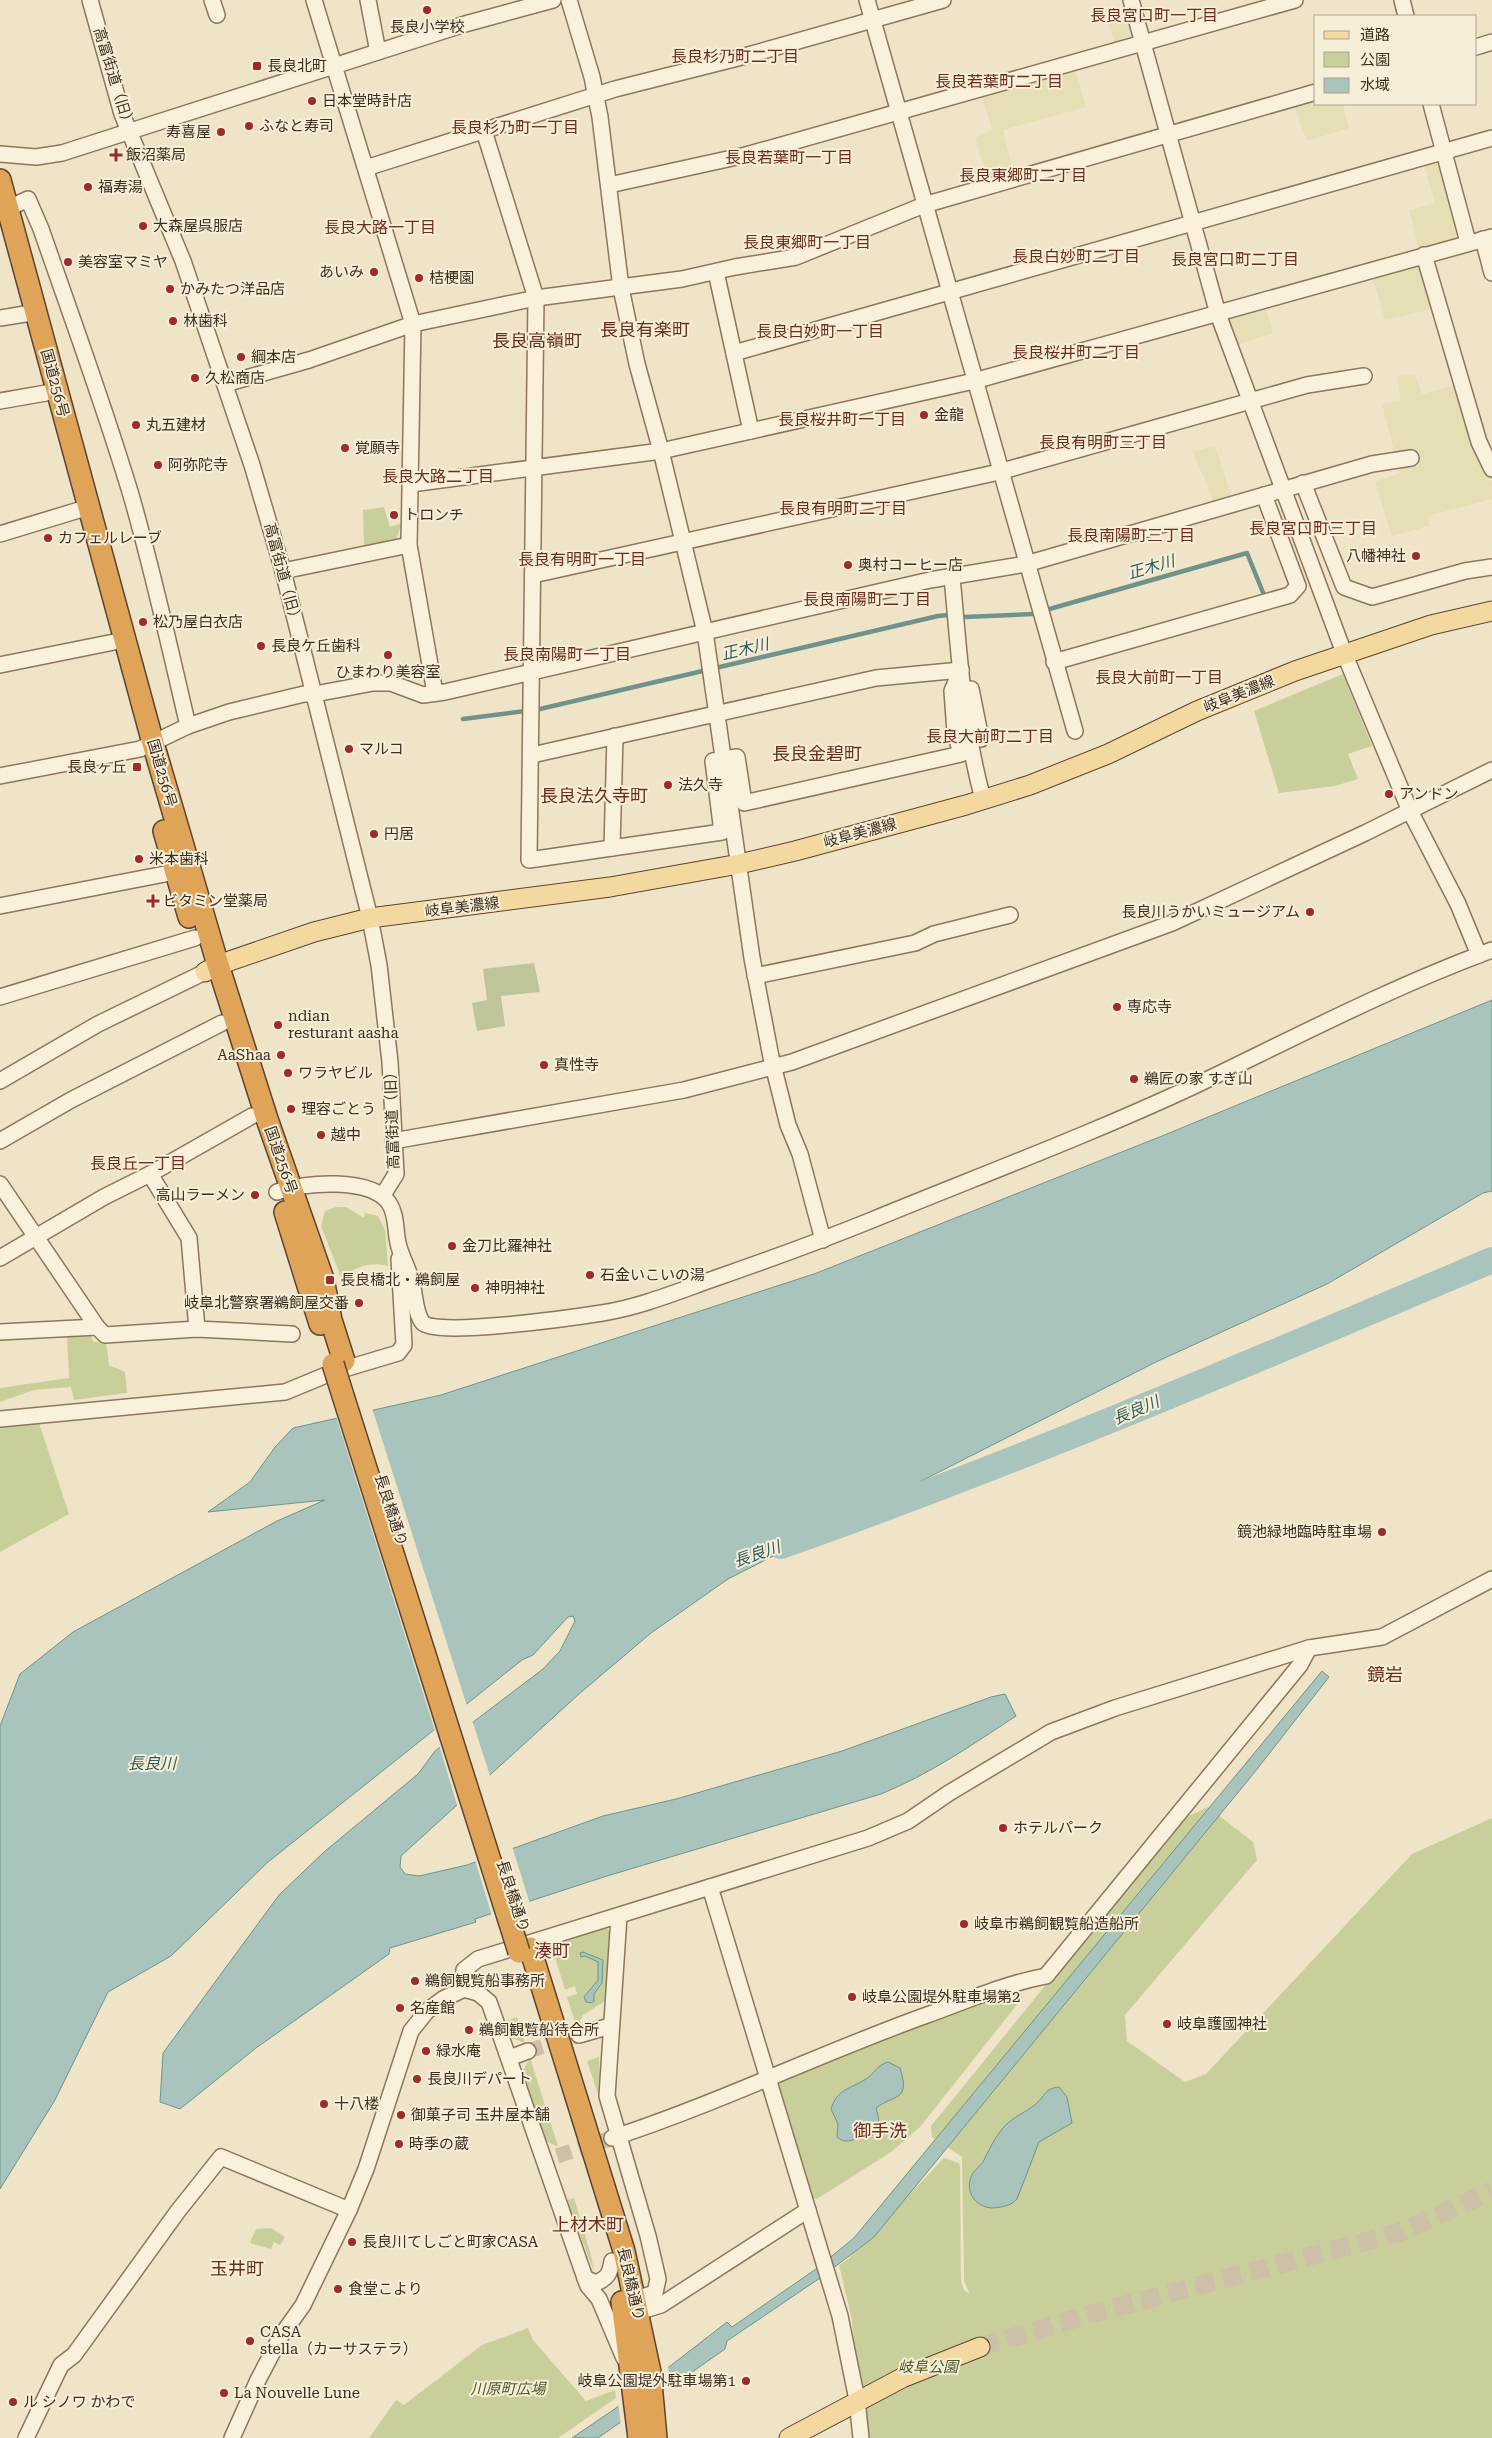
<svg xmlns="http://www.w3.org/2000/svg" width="1492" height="2438" viewBox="0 0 1492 2438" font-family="'Roboto Serif','Noto Sans JP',serif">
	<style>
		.farmland { fill: #e6deb5 }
		.green { fill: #c9cf9b }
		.cemetery { fill: #bfc49a }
		.water { fill: #a9c4bc; stroke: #6f938a }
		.pier { fill: #f0e4c8 }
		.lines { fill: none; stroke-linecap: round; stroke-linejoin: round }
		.stream { stroke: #6f938a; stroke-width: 4.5 }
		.river { stroke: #a9c4bc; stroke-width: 26 }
		.minor-tunnel { stroke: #ccc0a6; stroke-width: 15; stroke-dasharray: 15 8; stroke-linecap: butt }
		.major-tunnel { stroke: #ccc0a6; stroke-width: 19; stroke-dasharray: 19 9; stroke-linecap: butt }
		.minor-casing { stroke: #8d765c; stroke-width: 18 }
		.major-casing { stroke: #5b4430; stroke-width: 21 }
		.highway-casing { stroke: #5b4430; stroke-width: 24 }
		.minor { stroke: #faf1dc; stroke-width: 15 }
		.major { stroke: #f3d9a0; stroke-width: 19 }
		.highway { stroke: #e0a458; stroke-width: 21 }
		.highway-bridge-casing { stroke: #5b4430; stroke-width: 24; stroke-linecap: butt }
		.highway-bridge { stroke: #e0a458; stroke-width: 21 }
		.poi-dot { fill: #9e2a2b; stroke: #f7eed8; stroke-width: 2 }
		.labels { text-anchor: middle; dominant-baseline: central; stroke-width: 4; stroke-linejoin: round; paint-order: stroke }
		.poi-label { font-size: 15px; fill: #3d2e20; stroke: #f7eed8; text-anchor: start }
		.street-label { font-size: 15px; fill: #3d2e20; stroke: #f7eed8 }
		.park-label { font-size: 15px; font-style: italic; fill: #4d5a26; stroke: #f7eed8 }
		.neighbourhood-label { font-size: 16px; fill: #6b2e1e; stroke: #f7eed8 }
		.water-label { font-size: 16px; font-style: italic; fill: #2f5d5a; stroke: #f7eed8 }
		.quarter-label { font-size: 18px; fill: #6b2e1e; stroke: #f7eed8 }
	</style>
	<rect width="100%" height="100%" fill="#f0e4c8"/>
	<g class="farmland">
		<path d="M1124 7 1132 35 1131 39 1115 44 1105 13Z"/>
		<path d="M1075 68 1086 107 1003 130 1013 171 988 178 975 138 992 130 981 94Z"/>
		<path d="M1316 99V104H1343L1349 128 1307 141 1294 105Z"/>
		<path d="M1439 159 1460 234 1454 238 1419 249 1409 210 1435 203 1424 163Z"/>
		<path d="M1421 263 1433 309 1385 320 1372 276Z"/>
		<path d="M1265 305 1273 333 1237 345 1229 317Z"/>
		<path d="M1415 374 1422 394 1456 385 1474 445 1492 482V499L1428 516 1429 526 1392 536 1375 482 1400 473 1382 404 1401 401 1397 376Z"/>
		<path d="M1215 446 1232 498 1214 502 1193 452Z"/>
	</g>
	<g class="green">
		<path d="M384 507 390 527 402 523 396 540 364 548 363 510Z"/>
		<path d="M1343 674 1372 746 1348 754 1358 779 1335 786 1279 793 1254 711Z"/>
		<path d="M336 1207H346L364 1218 365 1213 378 1216 385 1230 388 1266C369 1261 358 1267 341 1277L321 1226 325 1211Z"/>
		<path d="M91 1333 93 1342H106L109 1365 125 1372 127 1393 74 1400 71 1387 34 1390 0 1402V1388L69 1378 67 1335Z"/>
		<path d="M38 1420 69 1514 0 1552V1425Z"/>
		<path d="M1208 1807 1253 1842 1257 1860 1125 2015 1127 2041 1185 2082 1206 2074 1412 1854 1492 1818V2438H862L852 2320 839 2265 847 2260 944 2158 959 2163 960 2167 961 2281 964 2290 970 2294 964 2281 962 2157 932 2137 931 2126 1180 1820Z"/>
		<path d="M602 1925 611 1932V1948L605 2001 583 2015 577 2028 567 1997 577 1994 575 1986 565 1990 554 1954 565 1951 562 1938Z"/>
		<path d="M1016 1989 1023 1997 920 2127 891 2152 817 2199 813 2198 778 2087 783 2077Z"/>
		<path d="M517 2017 525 2043 509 2037 504 2022Z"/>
		<path d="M599 2057V2059L601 2103 587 2061Z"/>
		<path d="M530 2058 558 2146H556L546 2141 522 2072Z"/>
		<path d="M574 2198 591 2255 594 2272 567 2200Z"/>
		<path d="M271 2228 285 2237 280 2245 274 2242 271 2249 250 2243 256 2229Z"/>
		<path d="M528 2328 533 2340 586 2401 615 2390 616 2398 558 2438H369L396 2400 404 2405 482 2345Z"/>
	</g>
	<path class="cemetery" d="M534 963 540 992 501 996 505 1026 477 1031 472 1003 487 1000 483 969Z"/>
	<g class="water">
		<path d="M1492 1000V1191L1483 1193 1327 1284 1158 1361 728 1579 651 1633 579 1694 401 1856 400 1867 405 1874 419 1876 467 1865 603 1816 676 1799 842 1751 991 1697 1005 1694 1016 1716C972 1745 930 1774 881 1794L607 1876 475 1919 476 1922 390 1948 389 1954 256 2048 180 2109 160 2102 163 2053 279 1895 324 1852 418 1774 435 1751 543 1669 560 1651 575 1621 573 1616 568 1617 533 1655 522 1660 268 1862 171 1956 108 1992 55 2100 0 2189V1726L20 1674 73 1632 277 1521 325 1500 208 1512 250 1482 275 1447 293 1428 441 1395 814 1274 1162 1136Z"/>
		<path d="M1322 1671 1329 1677 1254 1773 874 2237 820 2278 727 2341 725 2349 598 2438H572L616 2408 727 2322 732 2327 816 2269 854 2238Z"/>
		<path d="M583 1952 603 1960 602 1983 594 1994V2001L591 2003 586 2002 584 1997 598 1980V1962L585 1956 581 1957 580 1953Z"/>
		<path d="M888 2062 900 2068C911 2102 894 2094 876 2108 880 2122 881 2129 869 2138L864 2136C855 2139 846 2145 837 2137L838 2124 831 2109C837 2089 850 2089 866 2079 874 2074 877 2065 888 2062Z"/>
		<path d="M1059 2087 1067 2097 1072 2123 1039 2142 1017 2199C1011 2206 1002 2207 993 2208 975 2208 963 2190 973 2173 976 2169 980 2166 983 2162 989 2150 994 2139 1002 2129 1012 2117 1025 2113 1036 2104 1045 2096 1045 2088 1059 2087Z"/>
	</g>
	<g class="pier">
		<path d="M372 1408 467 1706 435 1731 336 1416Z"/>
		<path d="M472 1720 491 1779 458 1808 439 1745Z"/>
		<path d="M512 1846 530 1904 492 1916 475 1860Z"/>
		<path d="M668 2366 671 2390 621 2425 618 2404Z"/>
	</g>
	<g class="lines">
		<g class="stream">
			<path d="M1046 610 1247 553 1264 595"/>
			<path d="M463 719 540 709 938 616 948 615 965 617 1033 614"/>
		</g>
		<path class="river" d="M781 1546C1022 1461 1257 1360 1492 1260"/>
		<g class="minor-tunnel">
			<path d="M528 2051 579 2035"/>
			<path d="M557 2156 612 2138"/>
		</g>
		<path class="major-tunnel" d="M980 2347 1091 2314 1398 2233 1492 2191"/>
		<defs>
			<g id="minor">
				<path d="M90 0 122 114 183 261 252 465 283 571 370 918 379 965 390 1062 396 1174 383 1195"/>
				<path d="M212 0 217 15"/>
				<path d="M314 0 413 324 409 545 435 693"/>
				<path d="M368 0 378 52"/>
				<path d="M569 0 592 77 600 117 621 288 637 364 661 451 705 632 752 958 771 1057 788 1125 800 1154 823 1240"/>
				<path d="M867 0 1075 731"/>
				<path d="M1131 0 1218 314 1344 653 1410 811 1458 904 1479 955"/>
				<path d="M1402 0 1406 16"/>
				<path d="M1476 47 1492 42"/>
				<path d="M1431 104 1468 242"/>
				<path d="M484 131 536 298 529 860 722 832 713 761 737 757 744 803 961 754 955 732 952 691 961 670"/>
				<path d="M0 154 36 157 62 153 465 24 553 0"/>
				<path d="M366 168 615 89 734 59 943 0"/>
				<path d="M609 185 746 155 1295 0"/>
				<path d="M0 212 28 199 41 229C72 318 104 405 131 495 153 571 170 649 188 726"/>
				<path d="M1483 239 1492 273"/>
				<path d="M1424 255 1479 442 1492 469"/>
				<path d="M716 272 751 431"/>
				<path d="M0 318 25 314"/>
				<path d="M734 353 1492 138"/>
				<path d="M225 384 309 360 413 324 536 298 682 279 735 267 796 257 924 205 1316 92"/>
				<path d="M0 401 46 393"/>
				<path d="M1303 483 1344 587 1372 597 1465 571 1492 567"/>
				<path d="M411 484 661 451 974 381 1492 237"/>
				<path d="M0 534 79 510"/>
				<path d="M283 571 409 545"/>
				<path d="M533 575 999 472 1307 385 1364 376"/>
				<path d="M952 577C959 651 963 727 983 799"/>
				<path d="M1054 662 1290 595 1298 586 1264 495"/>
				<path d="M0 665 114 642"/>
				<path d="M971 689 981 739"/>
				<path d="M532 755 876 678 961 670"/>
				<path d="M0 776 140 749 188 726 229 712 304 694H315L373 683H391L423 695 445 692 930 580 1026 564 1372 464 1411 458"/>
				<path d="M612 848 615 736"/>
				<path d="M0 906 175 872"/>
				<path d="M755 976 915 943 934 934 1010 915"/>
				<path d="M0 997 195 938"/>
				<path d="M0 1081 98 1024 205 972"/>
				<path d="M0 1141 71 1100 222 1023"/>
				<path d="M393 1141 684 1090 792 1062 1172 923 1365 833 1492 770"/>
				<path d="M150 1174 189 1238 197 1329"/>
				<path d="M0 1184 97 1327"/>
				<path d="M277 1192C304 1182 371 1177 389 1203 397 1215 395 1230 398 1243 401 1257 409 1269 412 1283 415 1294 415 1314 423 1323 437 1337 577 1317 602 1313 641 1307 679 1291 716 1278 768 1260 820 1241 872 1220 979 1176 1089 1135 1194 1086 1292 1039 1389 988 1492 950"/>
				<path d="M0 1258 104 1197 150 1174 252 1116"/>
				<path d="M0 1332 97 1327 105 1335 197 1329 292 1334"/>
				<path d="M0 1419 285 1392 331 1373 398 1353 404 1345 399 1259"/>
				<path d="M710 1887 840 2316 857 2400 861 2438"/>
				<path d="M619 1916 607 2096 648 2236 658 2279 655 2293 635 2299"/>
				<path d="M464 1989V1970L478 1959 868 1838 908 1821 949 1793 1051 1732 1115 1708 1309 1648 1382 1637 1492 1579"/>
				<path d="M579 2035 610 2026"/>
				<path d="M509 2058 528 2051"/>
				<path d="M612 2138C719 2103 821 2053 927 2015 966 2001 1004 1984 1046 1976L1300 1665 1309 1648"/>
				<path d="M585 2278 596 2283C608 2278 610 2273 612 2261"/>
				<path d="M638 2312 661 2305 808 2210"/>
				<path d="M26 2438 61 2365 74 2355 178 2211 221 2157 349 2210"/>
				<path d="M232 2438 258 2380 281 2336 303 2305 349 2210 366 2169 411 2031 427 2011 443 1999 464 1989 478 1993 489 2002 585 2278 588 2286 599 2299 624 2358"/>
			</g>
			<g id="major">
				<path d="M205 972 218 965 314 932 370 918 610 887 739 864 795 851 966 805 1030 785 1108 754 1197 711 1295 671 1431 625 1492 611"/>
				<path d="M789 2438 902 2378 980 2347"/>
			</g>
			<g id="highway">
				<path d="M0 180 153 743 218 965 267 1119 323 1279 331 1320 344 1361"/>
				<path d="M164 831 189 917"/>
				<path d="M285 1212 320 1324"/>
				<path d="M530 1948 624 2251 650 2372 656 2438"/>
				<path d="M622 2302 639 2438"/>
			</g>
		</defs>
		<use href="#minor" class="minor-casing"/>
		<use href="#major" class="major-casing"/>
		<use href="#highway" class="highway-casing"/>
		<use href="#minor" class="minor"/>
		<use href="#major" class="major"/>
		<use href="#highway" class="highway"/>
		<defs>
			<path id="highway-bridge" d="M333 1364 519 1952"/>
		</defs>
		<use href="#highway-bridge" class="highway-bridge-casing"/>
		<use href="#highway-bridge" class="highway-bridge"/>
	</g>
	<g class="poi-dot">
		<circle cx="427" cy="10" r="5"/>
		<rect x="252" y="61" width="10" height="10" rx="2.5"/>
		<circle cx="312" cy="101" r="5"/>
		<circle cx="249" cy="126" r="5"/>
		<circle cx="221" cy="132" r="5"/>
		<path d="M113.5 147.5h5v5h5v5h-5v5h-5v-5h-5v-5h5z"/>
		<circle cx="88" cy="187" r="5"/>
		<circle cx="143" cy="226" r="5"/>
		<circle cx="68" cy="262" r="5"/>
		<circle cx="374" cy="272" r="5"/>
		<circle cx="419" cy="278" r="5"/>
		<circle cx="170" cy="289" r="5"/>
		<circle cx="173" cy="321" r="5"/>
		<circle cx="241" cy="357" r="5"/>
		<circle cx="195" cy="378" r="5"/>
		<circle cx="924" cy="415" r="5"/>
		<circle cx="136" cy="425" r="5"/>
		<circle cx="345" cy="448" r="5"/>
		<circle cx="158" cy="465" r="5"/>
		<circle cx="394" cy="515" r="5"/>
		<circle cx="48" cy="538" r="5"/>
		<circle cx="1416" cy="556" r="5"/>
		<circle cx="848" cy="565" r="5"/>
		<circle cx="143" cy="622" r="5"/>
		<circle cx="261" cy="646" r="5"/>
		<circle cx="388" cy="655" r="5"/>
		<circle cx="349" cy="749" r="5"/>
		<rect x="132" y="762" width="10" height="10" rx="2.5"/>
		<circle cx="668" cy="785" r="5"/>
		<circle cx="1389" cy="794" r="5"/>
		<circle cx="374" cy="834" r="5"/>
		<circle cx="139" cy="859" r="5"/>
		<path d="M150.5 893.5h5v5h5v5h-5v5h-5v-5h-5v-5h5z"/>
		<circle cx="1310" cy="912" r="5"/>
		<circle cx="1117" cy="1007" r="5"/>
		<circle cx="278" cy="1025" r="5"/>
		<circle cx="281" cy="1055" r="5"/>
		<circle cx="544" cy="1065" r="5"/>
		<circle cx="288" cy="1073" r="5"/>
		<circle cx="1134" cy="1079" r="5"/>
		<circle cx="291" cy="1109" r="5"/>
		<circle cx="321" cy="1135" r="5"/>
		<circle cx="255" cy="1195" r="5"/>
		<circle cx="452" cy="1246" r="5"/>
		<circle cx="590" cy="1275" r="5"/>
		<rect x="325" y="1275" width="10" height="10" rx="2.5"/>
		<circle cx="475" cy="1288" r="5"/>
		<circle cx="359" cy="1303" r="5"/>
		<circle cx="1382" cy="1532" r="5"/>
		<circle cx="1003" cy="1828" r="5"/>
		<circle cx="964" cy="1924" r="5"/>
		<circle cx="415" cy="1981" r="5"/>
		<circle cx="852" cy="1997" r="5"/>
		<circle cx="400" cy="2008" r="5"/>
		<circle cx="1167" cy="2024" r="5"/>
		<circle cx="469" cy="2030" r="5"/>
		<circle cx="426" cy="2051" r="5"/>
		<circle cx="417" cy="2079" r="5"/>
		<circle cx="324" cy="2104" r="5"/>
		<circle cx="401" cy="2115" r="5"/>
		<circle cx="399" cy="2144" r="5"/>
		<circle cx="352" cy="2242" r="5"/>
		<circle cx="338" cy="2289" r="5"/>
		<circle cx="250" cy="2341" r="5"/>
		<circle cx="746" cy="2381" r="5"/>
		<circle cx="224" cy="2393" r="5"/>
		<circle cx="13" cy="2402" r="5"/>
	</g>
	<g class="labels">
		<g class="poi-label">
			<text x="427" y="27" text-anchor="middle">長良小学校</text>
			<text x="267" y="66">長良北町</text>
			<text x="322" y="101">日本堂時計店</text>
			<text x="259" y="126">ふなと寿司</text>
			<text x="211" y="132" text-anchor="end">寿喜屋</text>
			<text x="126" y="155">飯沼薬局</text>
			<text x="98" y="187">福寿湯</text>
			<text x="153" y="226">大森屋呉服店</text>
			<text x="78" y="262">美容室マミヤ</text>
			<text x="364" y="272" text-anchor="end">あいみ</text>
			<text x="429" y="278">桔梗園</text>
			<text x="180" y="289">かみたつ洋品店</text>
			<text x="183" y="321">林歯科</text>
			<text x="251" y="357">綱本店</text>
			<text x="205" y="378">久松商店</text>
			<text x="934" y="415">金龍</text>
			<text x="146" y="425">丸五建材</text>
			<text x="355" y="448">覚願寺</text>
			<text x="168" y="465">阿弥陀寺</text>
			<text x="404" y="515">トロンチ</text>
			<text x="58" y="538">カフェルレーブ</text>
			<text x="1406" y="556" text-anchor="end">八幡神社</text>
			<text x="858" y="565">奥村コーヒー店</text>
			<text x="153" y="622">松乃屋白衣店</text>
			<text x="271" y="646">長良ケ丘歯科</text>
			<text x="388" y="672" text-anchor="middle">ひまわり美容室</text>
			<text x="359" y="749">マルコ</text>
			<text x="127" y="767" text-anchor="end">長良ヶ丘</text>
			<text x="678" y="785">法久寺</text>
			<text x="1399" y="794">アンドン</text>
			<text x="384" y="834">円居</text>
			<text x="149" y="859">米本歯科</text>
			<text x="163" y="901">ビタミン堂薬局</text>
			<text x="1300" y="912" text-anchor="end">長良川うかいミュージアム</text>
			<text x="1127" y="1007">専応寺</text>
			<text x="288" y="1016">ndian<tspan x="288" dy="17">resturant aasha</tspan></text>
			<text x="271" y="1055" text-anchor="end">AaShaa</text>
			<text x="554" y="1065">真性寺</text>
			<text x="298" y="1073">ワラヤビル</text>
			<text x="1144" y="1079">鵜匠の家 すぎ山</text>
			<text x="301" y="1109">理容ごとう</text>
			<text x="331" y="1135">越中</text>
			<text x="245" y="1195" text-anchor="end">高山ラーメン</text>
			<text x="462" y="1246">金刀比羅神社</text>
			<text x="600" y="1275">石金いこいの湯</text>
			<text x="340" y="1280">長良橋北・鵜飼屋</text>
			<text x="485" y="1288">神明神社</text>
			<text x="349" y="1303" text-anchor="end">岐阜北警察署鵜飼屋交番</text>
			<text x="1372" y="1532" text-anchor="end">鏡池緑地臨時駐車場</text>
			<text x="1013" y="1828">ホテルパーク</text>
			<text x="974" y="1924">岐阜市鵜飼観覧船造船所</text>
			<text x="425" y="1981">鵜飼観覧船事務所</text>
			<text x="862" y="1997">岐阜公園堤外駐車場第2</text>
			<text x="410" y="2008">名産館</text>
			<text x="1177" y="2024">岐阜護國神社</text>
			<text x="479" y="2030">鵜飼観覧船待合所</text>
			<text x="436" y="2051">緑水庵</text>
			<text x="427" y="2079">長良川デパート</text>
			<text x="334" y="2104">十八楼</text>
			<text x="411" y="2115">御菓子司 玉井屋本舗</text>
			<text x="409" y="2144">時季の蔵</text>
			<text x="362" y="2242">長良川てしごと町家CASA</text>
			<text x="348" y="2289">食堂こより</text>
			<text x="260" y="2332">CASA<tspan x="260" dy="17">stella（カーサステラ）</tspan></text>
			<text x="736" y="2381" text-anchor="end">岐阜公園堤外駐車場第1</text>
			<text x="234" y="2393">La Nouvelle Lune</text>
			<text x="23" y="2402">ル シノワ かわで</text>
		</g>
		<g class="street-label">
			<text transform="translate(114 78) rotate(73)">高富街道（旧）</text>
			<text transform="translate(55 383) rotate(75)">国道256号</text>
			<text transform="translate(283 574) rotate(75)">高富街道（旧）</text>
			<text transform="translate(1239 694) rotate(-22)">岐阜美濃線</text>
			<text transform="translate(162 773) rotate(74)">国道256号</text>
			<text transform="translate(860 833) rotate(-15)">岐阜美濃線</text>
			<text transform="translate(462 907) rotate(-7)">岐阜美濃線</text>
			<text transform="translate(392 1117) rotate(-92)">高富街道（旧）</text>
			<text transform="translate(281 1160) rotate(71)">国道256号</text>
			<text transform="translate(391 1510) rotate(72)">長良橋通り</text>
			<text transform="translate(513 1896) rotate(72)">長良橋通り</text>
			<text transform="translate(631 2284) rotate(77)">長良橋通り</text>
		</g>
		<g class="park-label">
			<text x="928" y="2367">岐阜公園</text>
			<text x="508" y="2389">川原町広場</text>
		</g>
		<g class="neighbourhood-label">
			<text x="1154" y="15">長良宮口町一丁目</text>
			<text x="735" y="56">長良杉乃町二丁目</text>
			<text x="999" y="81">長良若葉町二丁目</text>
			<text x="515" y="127">長良杉乃町一丁目</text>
			<text x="789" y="157">長良若葉町一丁目</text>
			<text x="1023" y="175">長良東郷町二丁目</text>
			<text x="380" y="227">長良大路一丁目</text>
			<text x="807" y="242">長良東郷町一丁目</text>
			<text x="1076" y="256">長良白妙町二丁目</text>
			<text x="1235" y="259">長良宮口町二丁目</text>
			<text x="820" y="331">長良白妙町一丁目</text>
			<text x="1076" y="352">長良桜井町二丁目</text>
			<text x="842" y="419">長良桜井町一丁目</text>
			<text x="1103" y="442">長良有明町三丁目</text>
			<text x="438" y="476">長良大路二丁目</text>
			<text x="843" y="508">長良有明町二丁目</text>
			<text x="1313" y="528">長良宮口町三丁目</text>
			<text x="1131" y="535">長良南陽町三丁目</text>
			<text x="582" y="559">長良有明町一丁目</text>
			<text x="867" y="599">長良南陽町二丁目</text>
			<text x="567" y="654">長良南陽町一丁目</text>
			<text x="1159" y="677">長良大前町一丁目</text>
			<text x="990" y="736">長良大前町二丁目</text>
			<text x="138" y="1163">長良丘一丁目</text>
		</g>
		<g class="water-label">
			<text transform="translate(1151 567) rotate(-16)">正木川</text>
			<text transform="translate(745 649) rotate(-13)">正木川</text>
			<text transform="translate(1136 1410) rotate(-23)">長良川</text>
			<text transform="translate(757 1554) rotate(-19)">長良川</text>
			<text x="152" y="1763">長良川</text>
		</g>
		<g class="quarter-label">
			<text x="645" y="329">長良有楽町</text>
			<text x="537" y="340">長良高嶺町</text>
			<text x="817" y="753">長良金碧町</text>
			<text x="594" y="795">長良法久寺町</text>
			<text x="1385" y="1674">鏡岩</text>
			<text x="552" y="1950">湊町</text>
			<text x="880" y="2130">御手洗</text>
			<text x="588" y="2224">上材木町</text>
			<text x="237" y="2268">玉井町</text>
		</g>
	</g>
	<rect x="1314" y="15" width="162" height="90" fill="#f7eed8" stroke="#ada18e"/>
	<rect x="1324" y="31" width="25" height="8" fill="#f3d9a0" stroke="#ada18e"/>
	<text x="1360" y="40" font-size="15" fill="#3d2e20">道路</text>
	<rect x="1324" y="52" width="25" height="15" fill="#c9cf9b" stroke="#ada18e"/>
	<text x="1360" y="65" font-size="15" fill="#3d2e20">公園</text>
	<rect x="1324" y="78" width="25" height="15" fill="#a9c4bc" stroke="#ada18e"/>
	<text x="1360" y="90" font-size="15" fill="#3d2e20">水域</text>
</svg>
